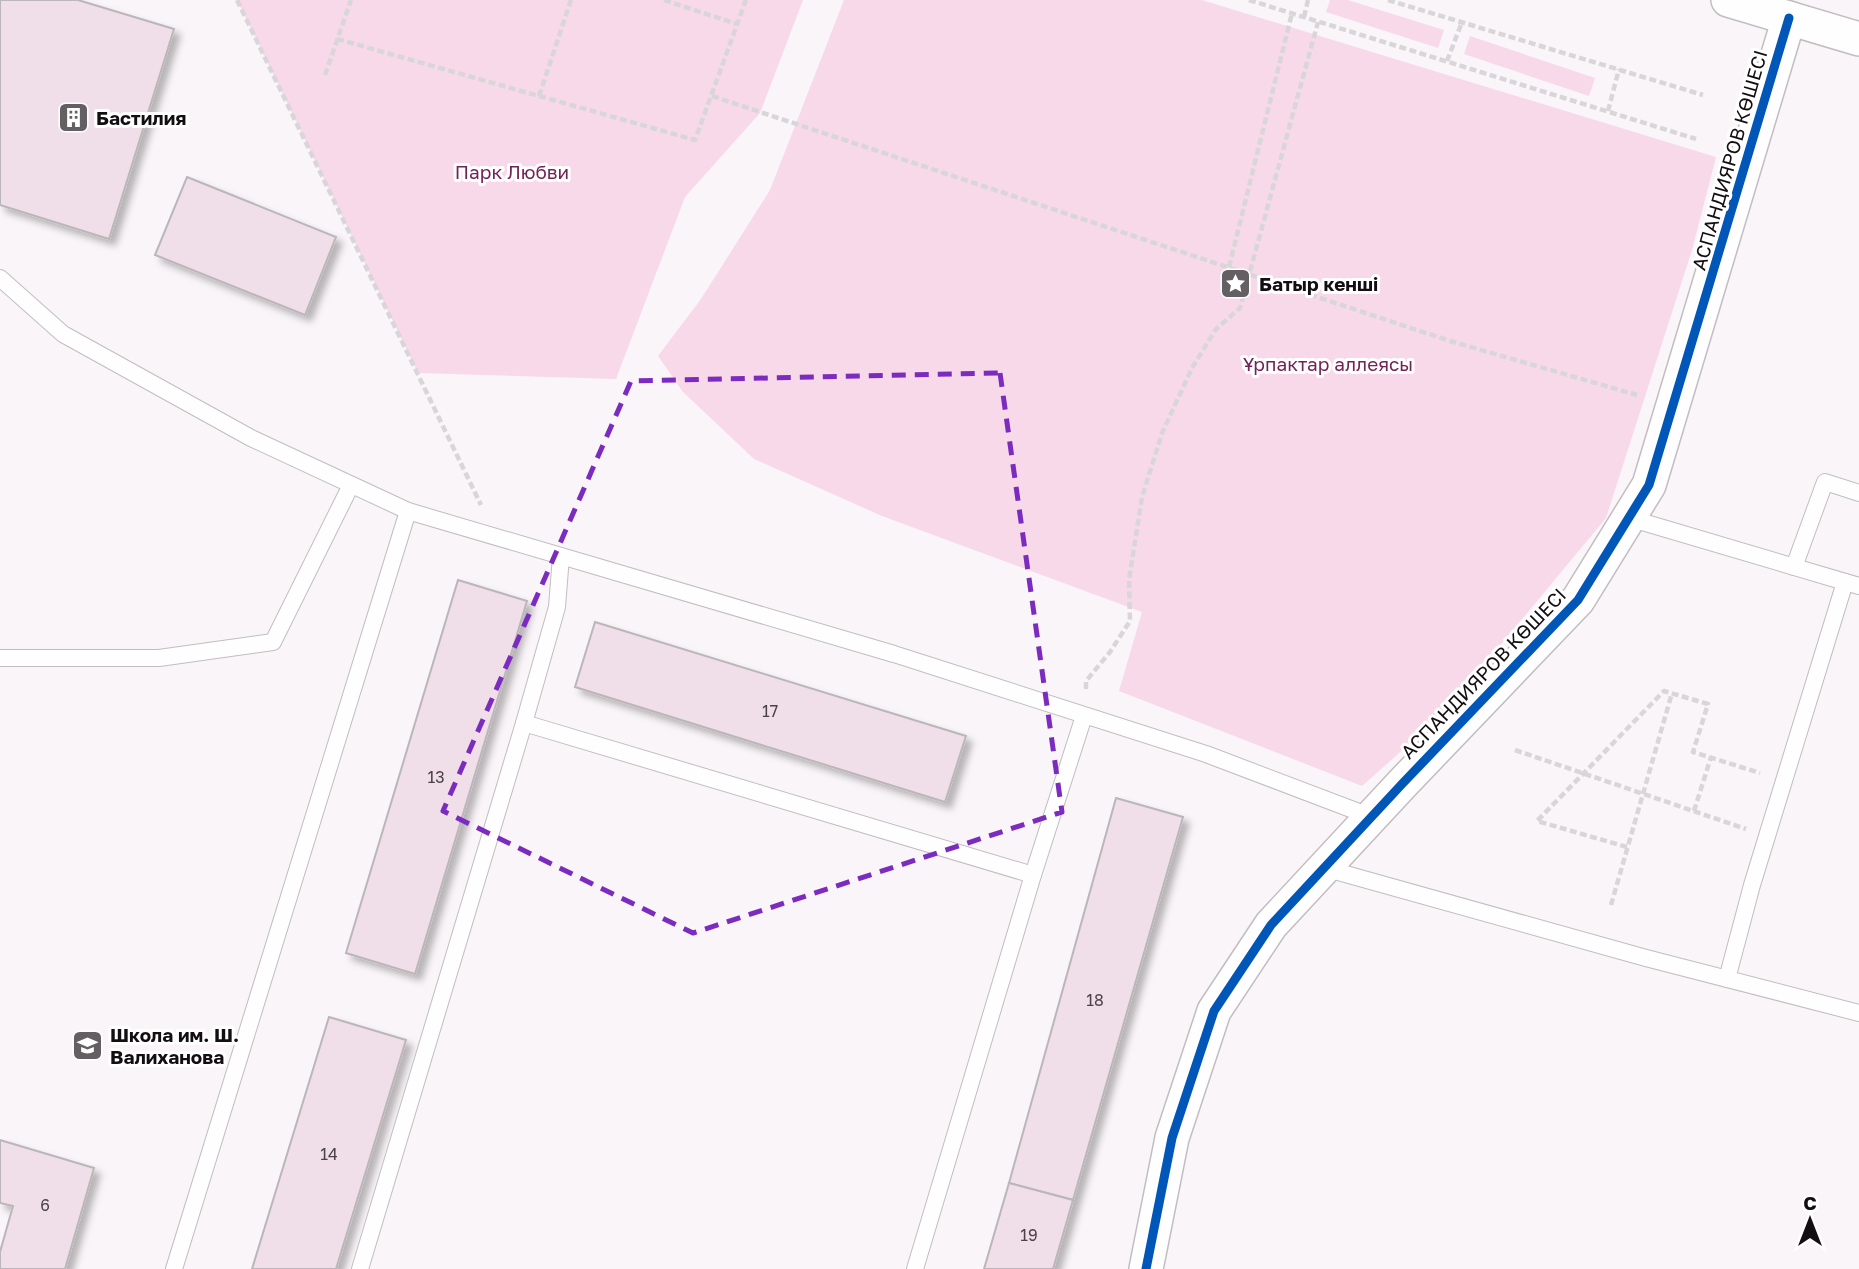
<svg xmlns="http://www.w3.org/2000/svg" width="1859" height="1269" viewBox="0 0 1859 1269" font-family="'Golos Text',sans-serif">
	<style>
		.green { fill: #f8d9ea }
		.building { fill: #f0dfe8; stroke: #bbb6b9; stroke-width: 2; filter: url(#shadow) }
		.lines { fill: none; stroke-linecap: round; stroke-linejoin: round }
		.lane-casing { stroke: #c2bdc0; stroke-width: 18 }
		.street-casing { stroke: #c2bdc0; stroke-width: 36 }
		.path { stroke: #d8d6d8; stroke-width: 4.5; stroke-dasharray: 7 3.5; stroke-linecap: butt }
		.lane { stroke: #fefefe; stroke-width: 16 }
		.street { stroke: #fefefe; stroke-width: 33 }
		.cycleway-casing { stroke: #fff; stroke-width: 13 }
		.cycleway { stroke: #0057b8; stroke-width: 9 }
		.marked { fill: none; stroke: #7b2cbf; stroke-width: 5; stroke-dasharray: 14 9; stroke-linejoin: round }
		.labels { text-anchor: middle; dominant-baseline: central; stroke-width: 6; stroke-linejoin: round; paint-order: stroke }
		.number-label { font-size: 16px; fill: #4a4247 }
		.poi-label { font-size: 19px; font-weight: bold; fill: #130e11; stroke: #fff; text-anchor: start }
		.street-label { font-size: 19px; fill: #130e11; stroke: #fff }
		.park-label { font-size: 19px; fill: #742357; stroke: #fff }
	</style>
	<defs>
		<filter id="shadow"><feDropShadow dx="6" dy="6" stdDeviation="3.5" flood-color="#0004"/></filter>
	</defs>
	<rect width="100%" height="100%" fill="#faf5f8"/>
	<g class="green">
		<path d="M237 0H803L760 113 685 197 616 379 418 373Z"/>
		<path d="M844 0H1202L1716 157 1692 250 1606 518 1444 713 1362 786 1119 691 1142 612 882 516 754 459 683 392 658 356 701 299 770 190Z"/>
		<path d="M1330 0H1348L1444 30 1438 48 1326 12Z"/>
		<path d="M1470 36 1595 78 1589 96 1464 54Z"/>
	</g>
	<g class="building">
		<path d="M0 0H78L174 29 109 239 0 205Z"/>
		<path d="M187 177 336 237 305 315 155 255Z"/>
		<path d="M458 580 527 601 415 974 346 953Z"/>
		<path d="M595 622 966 736 945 802 575 687Z"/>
		<path d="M1116 798 1183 817 1073 1200 1009 1183Z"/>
		<path d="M329 1017 406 1040 336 1269H252Z"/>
		<path d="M0 1140 94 1168 65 1269H0V1252L13 1206 0 1203Z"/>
		<path d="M1009 1183 1073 1200 1053 1269H984Z"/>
	</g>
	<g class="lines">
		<defs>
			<g id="lane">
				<path d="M0 278 63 334 251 438 408 511 894 654 1206 754 1372 817"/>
				<path d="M1629 518 1859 586"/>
				<path d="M1794 567 1825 482 1859 493"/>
				<path d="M0 658H159L273 642 351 485"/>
				<path d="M524 723 557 607 561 556"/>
				<path d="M1324 868 1646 958 1859 1013"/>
				<path d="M1033 875 1084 716"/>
				<path d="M1727 979 1752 885 1845 582"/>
				<path d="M174 1269 408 511"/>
				<path d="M360 1269 524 723 1033 875 915 1269"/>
			</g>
			<g id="street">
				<path d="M1728 0 1859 39"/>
				<path d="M1146 1269 1172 1138 1214 1011 1271 925 1402 784 1578 600 1649 485 1789 18"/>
			</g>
		</defs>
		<use href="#lane" class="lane-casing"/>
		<use href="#street" class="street-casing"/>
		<g class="path">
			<path d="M237 0 481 505"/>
			<path d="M664 0 737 24"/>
			<path d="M1249 0 1696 139"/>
			<path d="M1388 0 1703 95"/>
			<path d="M1304 17 1308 0"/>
			<path d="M337 39 695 140 746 0"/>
			<path d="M1447 61 1462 22"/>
			<path d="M325 75 351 0"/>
			<path d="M539 96 571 0"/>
			<path d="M712 96 1450 341 1637 395"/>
			<path d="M1608 111 1619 69"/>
			<path d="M1229 267 1292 13"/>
			<path d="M1086 689V681L1110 652 1130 621 1129 580 1142 497 1162 433 1192 368 1216 329 1240 308 1318 22"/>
			<path d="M1515 750 1746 829"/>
			<path d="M1694 811 1711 757"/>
			<path d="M1627 847 1537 821 1664 691 1708 704 1693 752 1760 773"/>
			<path d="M1611 905 1672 693"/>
		</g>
		<use href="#lane" class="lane"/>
		<use href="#street" class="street"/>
		<defs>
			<path id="cycleway" d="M1146 1269 1172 1138 1214 1011 1271 925 1402 784 1578 600 1649 485 1789 18"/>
		</defs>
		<use href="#cycleway" class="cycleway-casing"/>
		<use href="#cycleway" class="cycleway"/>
	</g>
	<path class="marked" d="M1000 373 1062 812 693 933 443 811 631 381Z"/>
	<defs>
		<symbol id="building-square" viewBox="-11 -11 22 22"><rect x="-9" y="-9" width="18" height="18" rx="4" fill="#645f62" stroke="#fff"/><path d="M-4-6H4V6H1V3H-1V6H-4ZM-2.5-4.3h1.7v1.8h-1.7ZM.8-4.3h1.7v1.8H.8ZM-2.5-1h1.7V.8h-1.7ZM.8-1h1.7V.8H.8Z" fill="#fff"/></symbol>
		<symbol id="sight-square" viewBox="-11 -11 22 22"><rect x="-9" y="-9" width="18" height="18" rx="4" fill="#645f62" stroke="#fff"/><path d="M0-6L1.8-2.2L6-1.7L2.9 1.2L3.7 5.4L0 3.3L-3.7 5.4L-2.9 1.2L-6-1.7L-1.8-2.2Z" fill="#fff"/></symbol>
		<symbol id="school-square" viewBox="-11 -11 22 22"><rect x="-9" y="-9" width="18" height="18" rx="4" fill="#645f62" stroke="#fff"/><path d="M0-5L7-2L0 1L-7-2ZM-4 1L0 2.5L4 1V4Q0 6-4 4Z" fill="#fff"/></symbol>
	</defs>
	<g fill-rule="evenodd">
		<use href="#building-square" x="56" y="100" width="35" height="35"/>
		<use href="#sight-square" x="1218" y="266" width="35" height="35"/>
		<use href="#school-square" x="70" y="1028" width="35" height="35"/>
	</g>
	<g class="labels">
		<g class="number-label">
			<text x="770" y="711">17</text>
			<text x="436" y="777">13</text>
			<text x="1095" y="1000">18</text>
			<text x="329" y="1154">14</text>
			<text x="45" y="1205">6</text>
			<text x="1029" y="1235">19</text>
		</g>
		<g class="poi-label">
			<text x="96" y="117">Бастилия</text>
			<text x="1259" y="283">Батыр кенші</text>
			<text x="110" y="1034">Школа им. Ш.<tspan x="110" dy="22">Валиханова</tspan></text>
		</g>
		<g class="street-label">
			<text transform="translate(1729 160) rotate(-74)">АСПАНДИЯРОВ КӨШЕСІ</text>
			<text transform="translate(1483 673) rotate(-46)">АСПАНДИЯРОВ КӨШЕСІ</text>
		</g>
		<g class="park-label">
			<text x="512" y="171">Парк Любви</text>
			<text x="1328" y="363">Ұрпактар аллеясы</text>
		</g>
	</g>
	<g transform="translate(1810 1220)" stroke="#ffffff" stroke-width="5" paint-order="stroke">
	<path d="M0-5L12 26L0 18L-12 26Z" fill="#130e11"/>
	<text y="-10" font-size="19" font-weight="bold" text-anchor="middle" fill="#130e11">С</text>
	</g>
</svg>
